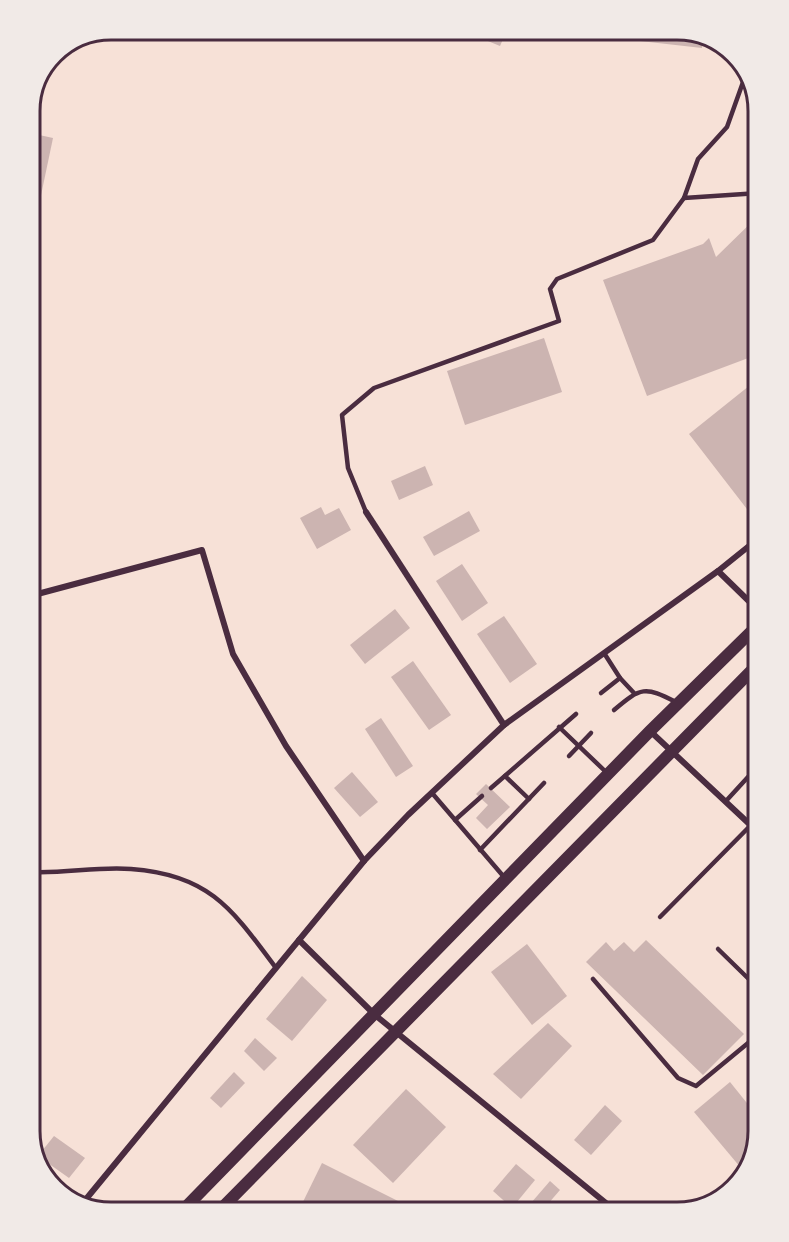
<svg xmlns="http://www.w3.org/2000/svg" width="789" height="1242" viewBox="0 0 789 1242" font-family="'Source Sans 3',sans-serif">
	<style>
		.building { fill: #ccb4b1 }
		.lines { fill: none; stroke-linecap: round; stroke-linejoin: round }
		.service { stroke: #4a2c40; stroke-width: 4.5 }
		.minor { stroke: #4a2c40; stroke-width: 6 }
		.secondary { stroke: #4a2c40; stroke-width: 12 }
		.rim { fill: none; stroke: #4a2c40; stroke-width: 3 }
	</style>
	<rect width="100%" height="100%" fill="#f7e1d7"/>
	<g class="building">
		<path d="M476 30H507L500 46 478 37 480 32Z"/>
		<path d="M641 30H683L703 37 702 48 640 41Z"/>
		<path d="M30 133 53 138 31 243H30Z"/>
		<path d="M759 215V354L647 396 603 280 703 244 709 238 716 257Z"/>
		<path d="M544 338 562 392 465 425 447 371Z"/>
		<path d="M749 386 759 399V460L754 464 759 471V506L750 513 689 434Z"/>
		<path d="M425 466 433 485 399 500 391 481Z"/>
		<path d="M321 507 325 515 339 508 351 530 317 549 300 518Z"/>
		<path d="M469 511 480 531 434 556 423 537Z"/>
		<path d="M462 564 488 603 462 621 436 581Z"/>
		<path d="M395 609 410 628 365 664 350 645Z"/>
		<path d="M504 616 537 664 510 683 477 634Z"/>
		<path d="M413 661 451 715 429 730 391 677Z"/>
		<path d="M381 718 413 766 396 777 365 729Z"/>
		<path d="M352 772 378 802 360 817 334 788Z"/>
		<path d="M486 784 510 807 487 829 476 818 488 805 476 794Z"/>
		<path d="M646 940 744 1034 703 1075 586 962 606 942 614 951 624 942 634 952Z"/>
		<path d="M527 944 567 996 532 1025 491 972Z"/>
		<path d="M302 976 327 1000 292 1041 266 1019Z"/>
		<path d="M548 1023 572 1046 521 1099 493 1074Z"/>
		<path d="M255 1038 277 1058 264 1071 244 1051Z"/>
		<path d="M234 1072 245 1083 221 1108 210 1098Z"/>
		<path d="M730 1082 759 1118V1131L746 1174 694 1112Z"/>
		<path d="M406 1089 446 1127 393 1183 353 1145Z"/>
		<path d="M605 1105 622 1121 591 1155 574 1140Z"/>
		<path d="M54 1136 85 1158 69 1178 38 1156Z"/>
		<path d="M322 1163 420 1212H298Z"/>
		<path d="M516 1164 535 1180 512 1208 493 1191Z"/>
		<path d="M550 1181 560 1190 541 1212 531 1203Z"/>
	</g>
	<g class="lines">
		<g class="service">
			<path d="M747 71 727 127 698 159 684 198 759 193"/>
			<path d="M366 512 348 468 342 415 374 388 559 321 550 289 557 279 653 240 684 198"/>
			<path d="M604 653 620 678 634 693"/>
			<path d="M601 693 620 678"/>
			<path d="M614 710C641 687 645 686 676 702"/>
			<path d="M559 727 607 773"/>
			<path d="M569 756 591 733"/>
			<path d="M505 776 529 799"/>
			<path d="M491 788 576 714"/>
			<path d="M432 793 504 877"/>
			<path d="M726 801 759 765"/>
			<path d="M455 820 482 796"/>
			<path d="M480 850 544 783"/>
			<path d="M30 872C64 874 98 866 131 869 210 875 232 909 276 968"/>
			<path d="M660 917 751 825"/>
			<path d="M718 949 759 989"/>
			<path d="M593 979 678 1078 696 1086 759 1034"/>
			<path d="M758 990 759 1002"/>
		</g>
		<g class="minor">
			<path d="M366 512 504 725"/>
			<path d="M718 571 759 538"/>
			<path d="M30 596 202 550 233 654 286 746 364 861"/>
			<path d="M650 731 759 833"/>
			<path d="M299 940 375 1015 617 1212"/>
			<path d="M82 1204 364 861 408 815 504 725 718 571 759 611"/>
		</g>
		<g class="secondary">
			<path d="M181 1212 650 731 759 624"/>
			<path d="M218 1212 759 663"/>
		</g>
	</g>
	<path d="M0 0H789V1242H0ZM111 40H677A71 71 0 0 1 748 111V1131A71 71 0 0 1 677 1202H111A71 71 0 0 1 40 1131V111A71 71 0 0 1 111 40Z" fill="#f1eae7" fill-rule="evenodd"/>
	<path class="rim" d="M111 40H677A71 71 0 0 1 748 111V1131A71 71 0 0 1 677 1202H111A71 71 0 0 1 40 1131V111A71 71 0 0 1 111 40Z"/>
</svg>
